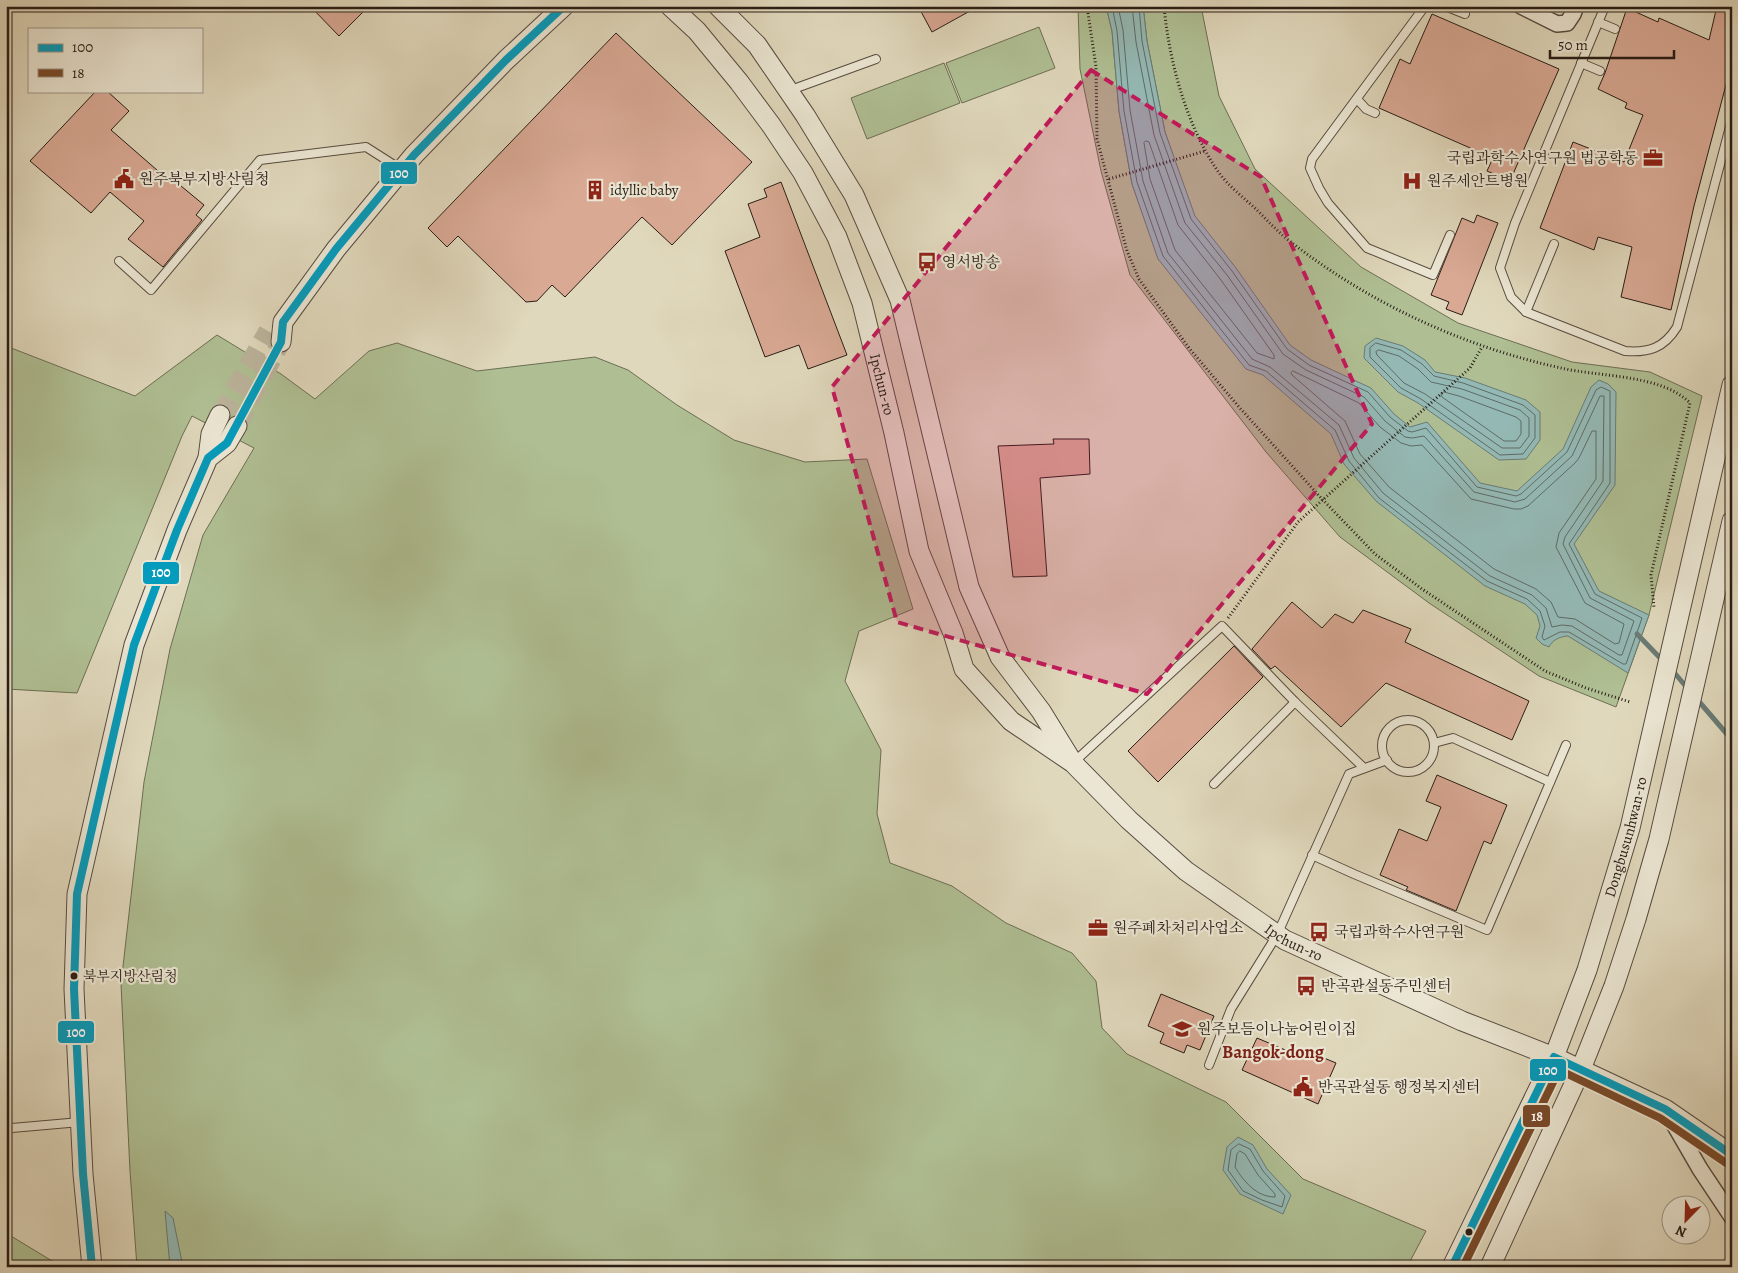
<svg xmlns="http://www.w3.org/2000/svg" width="1738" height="1273" viewBox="0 0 1738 1273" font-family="Alegreya,'Noto Serif KR',serif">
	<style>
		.green { fill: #afbf93; stroke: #6c6e54 }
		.water { fill: #94b9b5; stroke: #697b75 }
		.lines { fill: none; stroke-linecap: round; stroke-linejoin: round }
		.shore { stroke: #5e6b66; stroke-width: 1 }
		.stream { stroke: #697b75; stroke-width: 5 }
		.building { fill: #d9a994; stroke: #291d16 }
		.tertiary-tunnel { stroke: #bbb39b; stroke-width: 19; stroke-dasharray: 19 9; stroke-linecap: butt }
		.service-casing { stroke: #574c40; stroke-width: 10 }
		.minor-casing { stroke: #574c40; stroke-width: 18 }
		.tertiary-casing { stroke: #574c40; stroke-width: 21 }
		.path { stroke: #291d16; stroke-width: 3; stroke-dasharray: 1 2.5; stroke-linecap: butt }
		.service { stroke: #ebe6d3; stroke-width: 8 }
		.minor { stroke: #ebe6d3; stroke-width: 15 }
		.tertiary { stroke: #ebe6d3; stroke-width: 19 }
		.bus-1-casing { stroke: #ebe6d3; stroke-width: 11 }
		.bus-2-casing { stroke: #ebe6d3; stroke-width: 11 }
		.bus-1 { stroke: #049bbc; stroke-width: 8 }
		.bus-2 { stroke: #7a4b2a; stroke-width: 8 }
		.marked { fill: #c2185b; fill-opacity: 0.2; stroke: #c2185b; stroke-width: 4; stroke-dasharray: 10 6; stroke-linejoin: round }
		.bus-dot { fill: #291d16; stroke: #ebe6d3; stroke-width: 2 }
		.labels { text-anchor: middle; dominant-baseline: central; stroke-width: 4.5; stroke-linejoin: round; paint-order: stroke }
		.bus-label { font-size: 14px; fill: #291d16; stroke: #ebe6d3; text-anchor: start }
		.poi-label { font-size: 15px; fill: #291d16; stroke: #ebe6d3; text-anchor: start }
		.street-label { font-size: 15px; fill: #291d16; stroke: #ebe6d3 }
		.quarter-label { font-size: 18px; font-weight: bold; fill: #7a1f14; stroke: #ebe6d3 }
		.line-badge { stroke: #ebe6d3; stroke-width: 2 }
		.badge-label { font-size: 14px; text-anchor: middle; font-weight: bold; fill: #fff }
	</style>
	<rect width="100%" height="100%" fill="#e0d8bc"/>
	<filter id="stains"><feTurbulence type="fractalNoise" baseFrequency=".004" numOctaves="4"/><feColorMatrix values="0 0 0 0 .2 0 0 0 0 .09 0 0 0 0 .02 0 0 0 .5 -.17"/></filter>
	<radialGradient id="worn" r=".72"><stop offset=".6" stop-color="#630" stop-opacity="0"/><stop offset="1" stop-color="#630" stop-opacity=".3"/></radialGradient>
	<g class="green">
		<path d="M1078 6H1106L1112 31 1119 111 1132 184 1156 251 1194 216 1165 132 1147 41 1143 6H1201L1219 96 1255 169 1361 267 1458 323 1572 362 1650 372 1702 396 1649 615 1616 707 1539 676 1429 603 1340 537 1266 452 1130 275 1101 171 1080 69Z"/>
		<path d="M1039 27 1055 68 962 103 946 63Z"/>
		<path d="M944 63 960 103 867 139 851 98Z"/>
		<path d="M217 335 281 374 315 399 369 351 397 343 477 371 595 357 628 370 677 405 734 440 805 462 867 459 913 609 859 631 845 681 881 750 877 814 890 863 952 886 1006 923 1072 953 1096 981 1102 1028 1127 1054 1226 1102 1303 1179 1426 1231 1407 1267H137L130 1171 121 984 144 782 170 649 203 535 254 448 192 416 182 436 77 693 6 689V346L135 396Z"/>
		<path d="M6 1233 62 1267H6Z"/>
	</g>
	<g class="water">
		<path d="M1106 6H1143L1147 41 1165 132 1195 216 1236 268 1290 345 1311 360 1371 388 1394 414 1410 427 1427 422 1480 483 1517 491 1563 449 1591 387 1599 380 1608 384 1616 392 1615 485 1574 544 1599 591 1649 615 1628 673 1568 636C1561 636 1552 640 1549 647L1542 644 1536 638 1540 626 1537 615 1525 604 1485 586 1376 501 1344 464 1331 434 1263 375 1246 369 1158 259 1132 184 1119 111 1112 31Z"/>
		<path d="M1376 338 1403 346 1425 360 1435 372 1465 378 1526 400 1540 412V440L1526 459 1499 460 1418 403 1398 392 1364 358 1365 346Z"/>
		<path d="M1238 1137 1253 1145 1267 1169 1291 1195 1283 1214 1240 1194 1223 1170 1227 1147Z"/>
		<path d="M165 1211 173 1218 183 1267H170Z"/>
	</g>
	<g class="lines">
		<g class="shore">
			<path d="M1112 6 1117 31 1124 111 1137 182 1163 256 1249 365 1266 371 1335 430 1349 461 1379 498 1487 581 1527 599 1540 611 1545 626 1542 637 1544 640 1560 632H1569L1623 664H1626L1642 618 1595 594 1569 544 1610 483V391L1601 387 1596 390 1567 452 1521 494 1516 496 1477 487 1426 428 1412 432 1408 431 1390 417 1368 392 1309 365 1287 349 1232 271 1191 219 1160 133 1142 41 1139 6"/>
			<path d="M1118 6 1123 30 1130 110 1143 181 1168 253 1252 359 1270 367 1339 425 1354 458 1383 493 1490 576 1532 595 1546 608 1552 627 1562 625 1572 626 1619 655H1622L1634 621 1590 598 1563 544 1565 537 1603 481 1604 396H1600L1572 456 1525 499 1515 502 1474 492 1424 436 1412 438 1405 437 1385 421 1364 397 1306 370 1283 354 1227 275 1185 223 1154 135 1136 42 1132 6"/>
			<path d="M1146 141 1149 142 1178 225 1221 280 1274 355V359L1257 353 1175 250 1150 179 1144 143Z"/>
			<path d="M1376 343 1401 350 1422 364 1434 376 1463 383 1523 405 1535 415V438L1523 454 1500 455 1421 399 1401 388 1370 357V348Z"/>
			<path d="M1379 350 1399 356 1418 369 1431 382 1462 389 1520 410 1529 418V436L1520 448H1502L1425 394 1404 383 1377 355 1376 352Z"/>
			<path d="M1293 371 1359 403 1380 427 1401 443 1411 446 1422 445 1471 499 1514 509H1521L1528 506 1575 463 1579 458 1592 431H1596V479L1559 533 1556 547 1585 603 1624 624 1619 643 1615 644 1575 619 1558 617 1551 602 1536 589 1494 569 1389 487 1360 454 1345 421 1292 375 1291 373Z"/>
			<path d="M1444 392 1459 396 1516 417 1521 421V434L1516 441H1504L1442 397 1441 394Z"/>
			<path d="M1239 1144 1250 1149 1263 1171 1285 1196 1282 1207 1262 1200 1243 1191 1228 1170 1231 1150Z"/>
			<path d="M1240 1151 1245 1154 1258 1175 1275 1194V1197C1257 1197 1244 1182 1235 1167L1237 1154Z"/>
		</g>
		<g class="stream">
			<path d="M1637 634 1664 662"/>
			<path d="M1672 670 1689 690"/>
			<path d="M1696 698 1732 740"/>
		</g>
	</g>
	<g class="building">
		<path d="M310 6H369L339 36Z"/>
		<path d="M918 6H979L932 32Z"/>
		<path d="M1717 6H1732V62L1694 206 1671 310 1621 297 1632 247 1598 237 1594 250 1540 228 1573 142 1624 162 1643 115 1625 108 1627 103 1598 89 1605 73 1627 8 1658 22 1659 18 1709 40Z"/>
		<path d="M1432 14 1559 69 1510 181 1487 171 1493 158 1379 108 1400 59 1410 64Z"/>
		<path d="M616 33 752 162 672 245 642 217 565 297 552 285 537 301 526 302 458 236 447 247 428 228Z"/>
		<path d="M96 91H107L129 111 111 130 173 184 175 181 204 205 196 215 202 220 163 267 128 239 144 221 110 192 91 213 30 161Z"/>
		<path d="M781 182 847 355 808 369 799 345 765 357 725 251 760 237 748 204 767 197 764 189Z"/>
		<path d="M1477 215 1498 223 1462 315 1446 309 1449 302 1431 295 1462 218 1474 223Z"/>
		<path d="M1053 439H1089L1090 474 1040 478 1047 576 1013 577 998 446 1054 444Z"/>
		<path d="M1292 602 1322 628 1335 614 1353 623 1363 610 1411 629 1405 642 1529 701 1512 740 1386 683 1341 727 1275 666 1271 669 1252 649Z"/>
		<path d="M1234 646 1263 677 1158 782 1128 751Z"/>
		<path d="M1437 775 1507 805 1491 844 1484 841 1456 911 1406 890 1408 887 1380 875 1399 829 1427 841 1441 807 1426 801Z"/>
		<path d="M1161 994 1214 1016 1200 1050 1187 1045 1184 1053 1160 1043 1164 1033 1148 1026Z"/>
		<path d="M1257 1038 1297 1055 1300 1048 1336 1063 1318 1104 1242 1070Z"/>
	</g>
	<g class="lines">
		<g class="tertiary-tunnel">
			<path d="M220 415 268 331"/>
			<path d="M237 426 281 342"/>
		</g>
		<defs>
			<g id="service">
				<path d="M1425 6 1312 159 1310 168 1319 188 1328 203 1367 248 1433 275 1450 235"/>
				<path d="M1445 6 1465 14"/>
				<path d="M1605 6 1515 223 1500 268 1511 297 1526 312 1625 351C1649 353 1664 348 1677 327L1732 119"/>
				<path d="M1598 22 1615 29"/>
				<path d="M1581 63 1600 71"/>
				<path d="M788 91 876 59"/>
				<path d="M1357 99 1366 109 1375 113"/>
				<path d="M119 261 151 290 260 160 366 147 402 170"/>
				<path d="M1526 312 1554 244"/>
				<circle cx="1408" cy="746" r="26"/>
				<path d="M1434 743 1453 738 1550 782"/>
				<path d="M1073 763 1222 626 1295 702"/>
				<path d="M1214 784 1295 702 1364 768"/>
				<path d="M1312 855 1354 874 1487 930 1566 745"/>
				<path d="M1209 1065 1231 1009 1277 935 1349 774 1387 760"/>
				<path d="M6 1125 12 1128 80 1122"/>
			</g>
			<g id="minor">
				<path d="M1521 6 1557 24 1567 23 1573 14 1576 6"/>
				<path d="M1667 1112 1700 1169 1732 1217"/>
			</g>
			<g id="tertiary">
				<path id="s1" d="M670 6 697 31 739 82 771 125 803 173 837 237 862 303 894 433 919 551 953 633 964 669 1011 721 1073 763 1129 820 1186 871 1285 940 1462 1021 1554 1057 1665 1109 1732 1155"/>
				<path d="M718 6 757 45 805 115 854 195 900 300 969 587 1000 657 1041 711 1070 758"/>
				<path d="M281 342 283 322 336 249 414 155 506 60 564 6"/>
				<path d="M208 458 211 434 220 415"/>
				<path d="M92 1267 83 1174 74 989 77 894 134 645 177 530 208 458 227 443 237 426"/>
				<path id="s2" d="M1452 1267 1554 1057 1587 970 1630 828 1732 385"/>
				<path d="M1490 1267 1581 1069 1614 986 1636 919 1659 839 1732 521"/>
			</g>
		</defs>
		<use href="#service" class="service-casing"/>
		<use href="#minor" class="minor-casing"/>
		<use href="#tertiary" class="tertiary-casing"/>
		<g class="path">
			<path d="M1087 6 1096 67 1097 139 1127 251 1139 279 1189 348 1239 407 1322 499 1375 554 1422 589 1545 671 1586 688 1630 702"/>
			<path d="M1164 6C1169 61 1186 124 1217 170 1227 185 1244 198 1257 210 1267 220 1276 230 1287 239 1367 302 1461 346 1561 368 1599 377 1661 374 1690 403L1651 575 1654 608"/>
			<path d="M1109 179 1205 151"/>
			<path d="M1228 618 1298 522 1470 368 1482 347"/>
		</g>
		<use href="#service" class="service"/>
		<use href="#minor" class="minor"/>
		<use href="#tertiary" class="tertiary"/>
		<defs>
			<g id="bus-1">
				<path d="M92 1267 83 1174 74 989 77 894 134 645 177 530 208 458 227 443 281 342 283 322 336 249 414 155 506 60 564 6"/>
				<path d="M1452 1267 1554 1057 1665 1109 1732 1155"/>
			</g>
			<path id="bus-2" d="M1463 1267 1559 1070 1660 1118 1726 1163"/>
		</defs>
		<use href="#bus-1" class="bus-1-casing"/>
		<use href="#bus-2" class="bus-2-casing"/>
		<use href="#bus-1" class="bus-1"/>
		<use href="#bus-2" class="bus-2"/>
	</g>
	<path class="marked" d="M1091 70 1261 177 1372 424 1147 694 897 622 832 387Z"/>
	<defs>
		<symbol id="office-bare" viewBox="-9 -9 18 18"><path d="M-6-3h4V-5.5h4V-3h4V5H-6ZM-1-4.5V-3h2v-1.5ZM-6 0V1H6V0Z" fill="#8f2418" stroke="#ebe6d3" stroke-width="2.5" paint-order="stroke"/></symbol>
		<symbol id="civic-bare" viewBox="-9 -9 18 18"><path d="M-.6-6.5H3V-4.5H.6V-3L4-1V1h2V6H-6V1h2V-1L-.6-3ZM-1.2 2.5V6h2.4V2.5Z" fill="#8f2418" stroke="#ebe6d3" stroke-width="2.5" paint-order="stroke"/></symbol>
		<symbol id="hospital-bare" viewBox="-9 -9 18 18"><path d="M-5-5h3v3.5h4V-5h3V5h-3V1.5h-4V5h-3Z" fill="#8f2418" stroke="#ebe6d3" stroke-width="2.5" paint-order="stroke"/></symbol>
		<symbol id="building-bare" viewBox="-9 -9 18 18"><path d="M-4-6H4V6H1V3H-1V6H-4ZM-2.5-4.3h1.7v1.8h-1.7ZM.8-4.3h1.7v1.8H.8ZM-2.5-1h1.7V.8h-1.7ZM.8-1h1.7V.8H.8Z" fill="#8f2418" stroke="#ebe6d3" stroke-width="2.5" paint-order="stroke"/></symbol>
		<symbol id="bus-bare" viewBox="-9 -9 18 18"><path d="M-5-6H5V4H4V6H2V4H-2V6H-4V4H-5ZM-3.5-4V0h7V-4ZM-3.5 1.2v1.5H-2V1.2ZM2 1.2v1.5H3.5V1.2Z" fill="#8f2418" stroke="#ebe6d3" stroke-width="2.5" paint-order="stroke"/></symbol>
		<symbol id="school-bare" viewBox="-9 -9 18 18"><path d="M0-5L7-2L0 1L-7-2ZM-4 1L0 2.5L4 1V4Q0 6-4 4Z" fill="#8f2418" stroke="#ebe6d3" stroke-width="2.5" paint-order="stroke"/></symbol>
	</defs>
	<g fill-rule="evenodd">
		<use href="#office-bare" x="1639" y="144" width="28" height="28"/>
		<use href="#civic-bare" x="110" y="165" width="28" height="28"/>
		<use href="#hospital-bare" x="1398" y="167" width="28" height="28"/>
		<use href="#building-bare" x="581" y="176" width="28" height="28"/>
		<use href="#bus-bare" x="913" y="248" width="28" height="28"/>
		<use href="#office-bare" x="1084" y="914" width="28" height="28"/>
		<use href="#bus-bare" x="1305" y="918" width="28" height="28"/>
		<use href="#bus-bare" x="1292" y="972" width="28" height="28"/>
		<use href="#school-bare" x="1168" y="1015" width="28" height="28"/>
		<use href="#civic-bare" x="1289" y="1073" width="28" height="28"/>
	</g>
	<g class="bus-dot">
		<circle cx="74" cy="976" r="4.5"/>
		<circle cx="1469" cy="1232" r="4.5"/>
	</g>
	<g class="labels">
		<g class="bus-label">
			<text x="83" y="976">북부지방산림청</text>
		</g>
		<g class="poi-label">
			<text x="1638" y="158" text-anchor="end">국립과학수사연구원 법공학동</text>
			<text x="139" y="179">원주북부지방산림청</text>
			<text x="1427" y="181">원주세안트병원</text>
			<text x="610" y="190">idyllic baby</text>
			<text x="942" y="262">영서방송</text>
			<text x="1113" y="928">원주폐차처리사업소</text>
			<text x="1334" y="932">국립과학수사연구원</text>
			<text x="1321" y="986">반곡관설동주민센터</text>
			<text x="1197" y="1029">원주보듬이나눔어린이집</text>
			<text x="1318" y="1087">반곡관설동 행정복지센터</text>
		</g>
		<g class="street-label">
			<text stroke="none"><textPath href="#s1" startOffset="441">Ipchun-ro</textPath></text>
			<text stroke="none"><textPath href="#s2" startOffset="465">Dongbusunhwan-ro</textPath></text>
			<text stroke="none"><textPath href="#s1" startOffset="1169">Ipchun-ro</textPath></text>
		</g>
		<g class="quarter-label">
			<text x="1273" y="1052">Bangok-dong</text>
		</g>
	</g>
	<g class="line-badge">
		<rect x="380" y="161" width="38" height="24" rx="5" fill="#049bbc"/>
		<rect x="142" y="561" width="38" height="24" rx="5" fill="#049bbc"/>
		<rect x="57" y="1020" width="38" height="24" rx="5" fill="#049bbc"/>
		<rect x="1529" y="1058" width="38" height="24" rx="5" fill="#049bbc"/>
		<rect x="1522" y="1104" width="29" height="24" rx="5" fill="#7a4b2a"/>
	</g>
	<g class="badge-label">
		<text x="399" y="178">100</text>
		<text x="161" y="577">100</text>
		<text x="76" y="1037">100</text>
		<text x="1548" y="1075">100</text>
		<text x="1537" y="1121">18</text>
	</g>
	<rect width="1738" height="1273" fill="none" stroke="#e0d8bc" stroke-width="25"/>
	<rect x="8" y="8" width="1723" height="1258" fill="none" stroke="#291d16" stroke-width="2.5"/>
	<rect x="12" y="12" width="1713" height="1248" fill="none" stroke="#291d16"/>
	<rect x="28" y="28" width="175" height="65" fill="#ebe6d3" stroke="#9d9687"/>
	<rect x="38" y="44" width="25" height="8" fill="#049bbc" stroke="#9d9687"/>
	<text x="72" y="52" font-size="15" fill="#291d16">100</text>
	<rect x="38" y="69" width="25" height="8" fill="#7a4b2a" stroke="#9d9687"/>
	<text x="72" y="78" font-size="15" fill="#291d16">18</text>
	<g transform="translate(1686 1220) rotate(203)"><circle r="24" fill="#ebe6d3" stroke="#9d9687"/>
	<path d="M0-4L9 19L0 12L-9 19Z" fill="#8f2418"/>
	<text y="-8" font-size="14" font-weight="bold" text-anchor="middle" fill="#291d16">N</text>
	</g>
	<path d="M1550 50v8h124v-8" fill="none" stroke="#291d16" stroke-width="2.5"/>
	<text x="1558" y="50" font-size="15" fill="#291d16" stroke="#ebe6d3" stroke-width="4" paint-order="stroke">50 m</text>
	<rect width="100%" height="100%" filter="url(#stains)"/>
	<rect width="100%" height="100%" fill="url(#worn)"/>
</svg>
